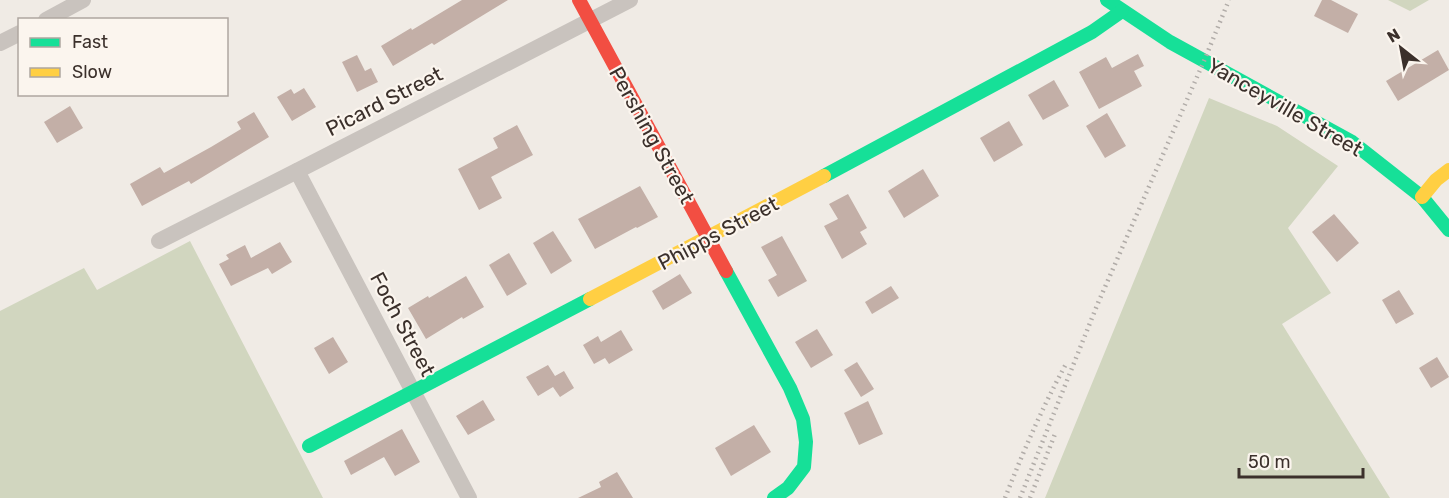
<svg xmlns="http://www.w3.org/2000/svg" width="1449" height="498" viewBox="0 0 1449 498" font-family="Rubik,sans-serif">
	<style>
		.green { fill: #d1d6bf }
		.building { fill: #c3afa7 }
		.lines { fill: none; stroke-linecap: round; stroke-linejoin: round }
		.street { stroke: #c9c3be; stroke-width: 16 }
		.fast { stroke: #16e098; stroke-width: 14 }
		.slow { stroke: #ffcf43; stroke-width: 14 }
		.jam { stroke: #f24e42; stroke-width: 14 }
		.rail { stroke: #b1aca8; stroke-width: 4.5; stroke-dasharray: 1.5 4.5; stroke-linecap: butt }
		.labels { text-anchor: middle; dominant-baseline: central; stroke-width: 4.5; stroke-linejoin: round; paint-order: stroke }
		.street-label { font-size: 21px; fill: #3b302b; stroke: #fbf5ee }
	</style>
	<rect width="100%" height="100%" fill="#f0ebe5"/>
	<g class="green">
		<path d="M1388 0H1429L1410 11Z"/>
		<path d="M1209 98 1277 126 1338 166 1288 228 1331 293 1282 324 1390 498H1045Z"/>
		<path d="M190 241 323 498H0V311L84 268 97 290Z"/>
	</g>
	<g class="building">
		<path d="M462 0H508L434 45 432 43 393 66 381 46 411 28 412 30Z"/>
		<path d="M1322 0H1331L1358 14 1348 33 1314 16Z"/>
		<path d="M1438 50 1449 70 1398 101 1386 81Z"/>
		<path d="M1138 54 1144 66 1134 71 1142 86 1099 109 1079 72 1106 57 1112 68Z"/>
		<path d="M357 55 365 71 371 68 378 82 357 92 342 62Z"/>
		<path d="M1054 80 1069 106 1043 120 1028 95Z"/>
		<path d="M304 88 316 107 292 121 277 97 291 89 294 94Z"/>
		<path d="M70 106 83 128 57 143 44 122Z"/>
		<path d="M254 112 269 137 191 184 189 181 142 206 130 184 160 167 164 173 211 147 241 129 237 122Z"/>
		<path d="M1107 113 1126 146 1105 158 1086 126Z"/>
		<path d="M1009 121 1023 145 994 162 980 138Z"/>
		<path d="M517 125 533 155 491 177 502 198 479 210 458 169 498 148 493 138Z"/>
		<path d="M923 169 939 196 904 218 888 191Z"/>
		<path d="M640 186 658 217 637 228 636 227 595 249 578 219Z"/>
		<path d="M848 194 867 228 860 232 867 244 842 259 824 226 838 219 829 204Z"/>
		<path d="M1334 214 1359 243 1337 262 1312 232Z"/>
		<path d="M553 231 572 261 551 274 533 243Z"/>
		<path d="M782 236 807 281 778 297 768 280 777 275 761 247Z"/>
		<path d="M280 242 292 262 272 274 268 268 231 286 219 264 229 259 226 255 245 245 251 258Z"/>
		<path d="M509 253 527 284 507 296 489 265Z"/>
		<path d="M680 274 692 293 663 310 652 291Z"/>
		<path d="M466 276 484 307 463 319 462 317 426 339 408 308 428 296 429 298Z"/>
		<path d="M891 286 899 298 872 314 865 302Z"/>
		<path d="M1399 290 1414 314 1396 324 1382 300Z"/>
		<path d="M817 329 833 355 811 368 795 342Z"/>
		<path d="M621 330 633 350 609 364 605 358 594 364 583 345 598 336 601 342Z"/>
		<path d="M333 337 348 362 329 374 314 348Z"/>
		<path d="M1437 357 1449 377 1431 388 1419 368Z"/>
		<path d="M857 362 874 389 861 397 844 370Z"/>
		<path d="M548 365 555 376 564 371 574 388 560 397 553 387 538 396 526 377Z"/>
		<path d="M483 400 495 420 468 435 456 416Z"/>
		<path d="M868 401 883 434 859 445 844 413Z"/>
		<path d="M754 425 771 452 731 476 715 448Z"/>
		<path d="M402 429 420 462 395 476 384 457 351 475 344 461Z"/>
		<path d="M617 472 633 498H578L601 487 599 482Z"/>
	</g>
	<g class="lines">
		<g class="street">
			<path d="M46 20 83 0"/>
			<path d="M0 43 20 33"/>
			<path d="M297 171 469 498"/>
			<path d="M159 241 297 171 630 0"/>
		</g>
		<g class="fast">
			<path d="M1107 0 1170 42 1352 142 1422 197 1449 230"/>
			<path d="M824 176 1092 32 1122 11"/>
			<path d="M726 271 790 388 803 419 806 442 804 467 788 488 774 498"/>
			<path d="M309 446 590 299"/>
		</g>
		<g class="slow">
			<path d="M1422 197 1436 180 1449 170"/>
			<path d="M590 299 824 176"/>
		</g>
		<path class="jam" d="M579 0 726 271"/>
		<g class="rail">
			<path d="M1005 498C1023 452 1042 408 1066 364"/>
			<path d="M1020 498 1098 303 1204 61 1229 0"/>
			<path d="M1030 498 1055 434"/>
		</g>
	</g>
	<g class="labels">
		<g class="street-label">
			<text transform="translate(384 101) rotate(-27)">Picard Street</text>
			<text transform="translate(1285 107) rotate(30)">Yanceyville Street</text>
			<text transform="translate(652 135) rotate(61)">Pershing Street</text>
			<text transform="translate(718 233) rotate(-28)">Phipps Street</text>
			<text transform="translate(403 324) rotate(62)">Foch Street</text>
		</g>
	</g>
	<rect x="18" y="18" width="210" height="78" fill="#fbf5ee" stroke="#aea6a0" stroke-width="1.5"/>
	<rect x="30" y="38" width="30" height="9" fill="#16e098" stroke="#aea6a0" stroke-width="1.5"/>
	<text x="72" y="48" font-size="18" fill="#3b302b">Fast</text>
	<rect x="30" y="68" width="30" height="9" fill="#ffcf43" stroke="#aea6a0" stroke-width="1.5"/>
	<text x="72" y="78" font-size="18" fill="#3b302b">Slow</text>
	<g transform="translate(1401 48) rotate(329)" stroke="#fbf5ee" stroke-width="4.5" paint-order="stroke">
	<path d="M0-4.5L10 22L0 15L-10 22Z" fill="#3b302b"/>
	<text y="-9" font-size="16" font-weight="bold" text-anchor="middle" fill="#3b302b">N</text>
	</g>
	<path d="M1239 468v9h124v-9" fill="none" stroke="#3b302b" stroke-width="3"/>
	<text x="1248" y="468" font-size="18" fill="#3b302b" stroke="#fbf5ee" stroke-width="4.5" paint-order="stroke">50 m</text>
</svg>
